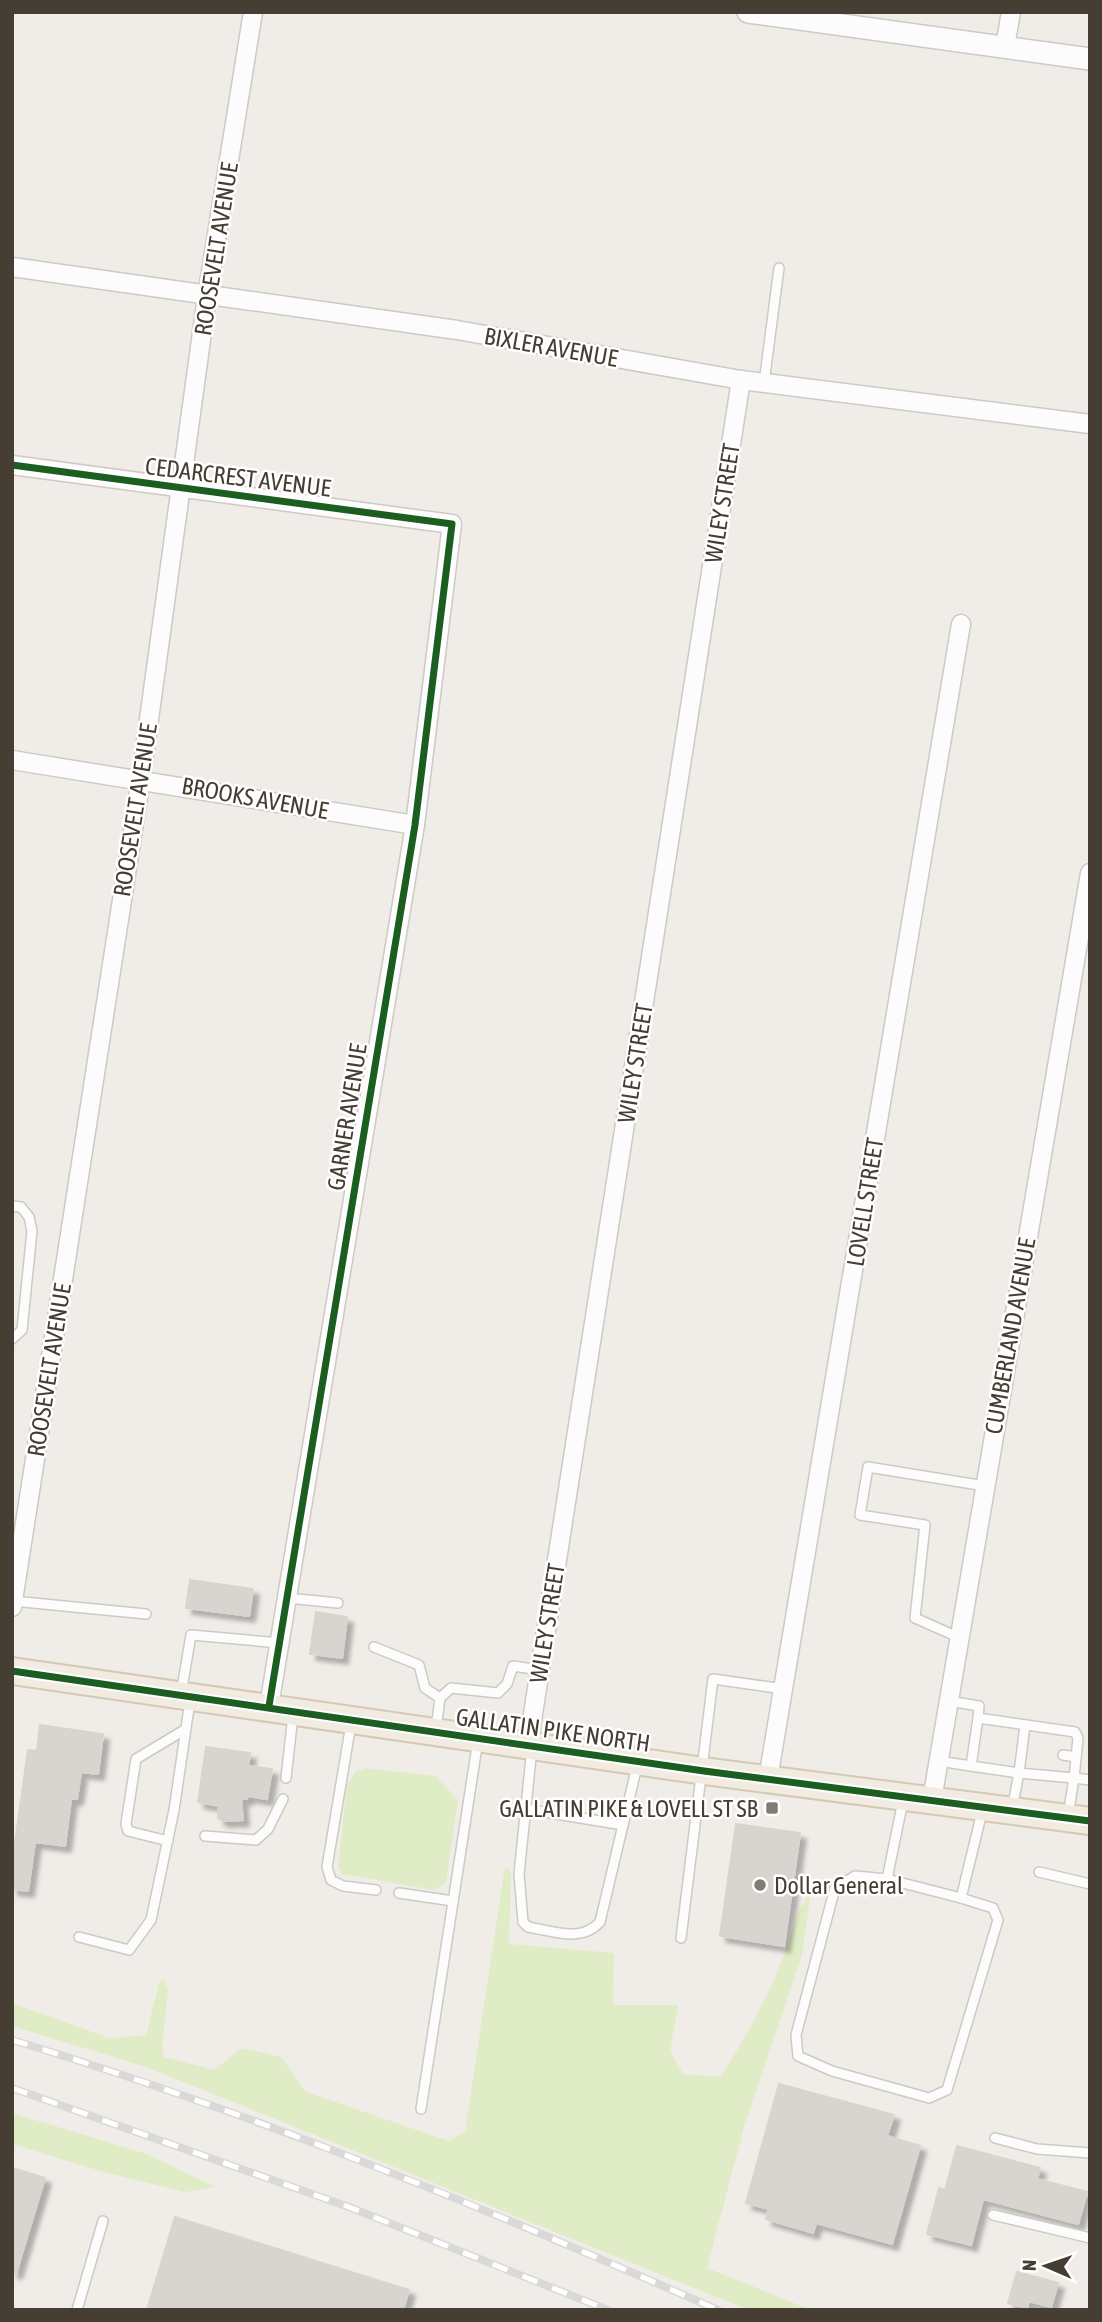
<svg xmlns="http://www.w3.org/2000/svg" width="1102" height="2322" viewBox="0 0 1102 2322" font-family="'Asap Condensed',sans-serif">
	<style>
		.green { fill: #dfecc5 }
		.building { fill: #d8d4cf; stroke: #d8d4ce; stroke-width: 2; filter: url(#shadow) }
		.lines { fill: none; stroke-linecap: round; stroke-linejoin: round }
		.service-casing { stroke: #cdc9c4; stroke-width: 12 }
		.minor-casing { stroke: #cdc9c4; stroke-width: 21 }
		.tertiary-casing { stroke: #cdc9c4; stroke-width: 24 }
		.primary-casing { stroke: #d4c9b4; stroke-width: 30 }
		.service { stroke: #fdfcfc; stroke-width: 9 }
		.minor { stroke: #fdfcfc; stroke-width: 18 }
		.tertiary { stroke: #fdfcfc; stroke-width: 21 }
		.primary { stroke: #f1ebe2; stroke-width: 26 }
		.rail-casing { stroke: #d9d9d8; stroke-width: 8 }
		.rail { stroke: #fff; stroke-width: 5; stroke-dasharray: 16; stroke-linecap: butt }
		.cycleway-casing { stroke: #fff; stroke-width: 11 }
		.cycleway { stroke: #1b5e20; stroke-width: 7 }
		.poi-dot { fill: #827b72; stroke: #fff; stroke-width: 2.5 }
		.labels { text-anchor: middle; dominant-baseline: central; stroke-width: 5; stroke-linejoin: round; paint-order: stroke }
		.street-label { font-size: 24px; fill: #463e33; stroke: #fff }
		.poi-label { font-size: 24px; fill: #463e33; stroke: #fff; text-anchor: end }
	</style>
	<defs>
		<filter id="shadow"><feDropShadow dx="6" dy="6" stdDeviation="2" flood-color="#0004"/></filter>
	</defs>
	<rect width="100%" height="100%" fill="#f0ede8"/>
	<g class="green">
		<path d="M365 1768 435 1776 458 1800 446 1882 434 1890 342 1874 338 1866 347 1785 355 1772Z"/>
		<path d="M505 1866 511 1872 509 1944 614 1953 613 2005H678L670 2052 684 2075 721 2076C744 2040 764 2005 780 1965 792 1938 793 1916 811 1891L802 1955 744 2127 707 2268 811 2310H749L146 2067 12 2026V2003L109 2038 146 2035 159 1983 163 1979 168 1990 162 2048 164 2057 214 2070 242 2048 281 2057 306 2092 449 2141 465 2132Z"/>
		<path d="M12 2113 144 2153 216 2187 186 2192 107 2173 12 2144Z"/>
	</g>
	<g class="building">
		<path d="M190 1580 253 1589 249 1616 186 1608Z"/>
		<path d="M316 1612 347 1617 342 1658 310 1654Z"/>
		<path d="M40 1725 103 1734 98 1774 81 1772 77 1799H71L65 1846 35 1842 28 1891 12 1889V1864L28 1750 37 1751Z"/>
		<path d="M206 1747 250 1753 248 1766 272 1769 267 1799 247 1796V1799H241L243 1820 224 1821 218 1818 219 1806 198 1802Z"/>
		<path d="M736 1824 800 1833 784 1946 720 1936Z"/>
		<path d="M779 2084 894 2115 887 2136 920 2146 892 2244 816 2223 813 2233 766 2219 769 2209 746 2203Z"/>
		<path d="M957 2146 1040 2168 1037 2179 1087 2192 1078 2224 983 2199 971 2245 927 2234 939 2188 945 2190Z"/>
		<path d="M12 2168 45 2178 16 2273 12 2272Z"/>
		<path d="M175 2217 409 2290 403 2310H147Z"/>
		<path d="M1017 2272 1058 2283 1051 2307 1029 2301 1027 2308 1008 2303Z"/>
	</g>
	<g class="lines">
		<defs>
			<g id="service">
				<path d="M764 383 779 268"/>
				<path d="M12 1206 21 1207 29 1217 32 1231 22 1330 12 1339"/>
				<path d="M287 1598 338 1603"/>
				<path d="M13 1601 146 1614"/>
				<path d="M960 1638 915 1618 925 1525 860 1515 868 1467 985 1486"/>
				<path d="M374 1647 419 1665 425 1688 440 1698"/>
				<path d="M181 1694 191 1635 280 1643"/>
				<path d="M949 1701 979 1706 978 1718 1075 1732 1078 1738 1074 1778 1019 1773 1012 1809"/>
				<path d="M978 1718 971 1766 1019 1773 1025 1725"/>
				<path d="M351 1724 327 1867 331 1880 343 1886 376 1890"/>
				<path d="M436 1729 440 1698 451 1688 498 1693 507 1684 513 1666 540 1670"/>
				<path d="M532 1748 519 1874 523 1922 528 1927C553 1931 581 1943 600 1922L637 1766"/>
				<path d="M1063 1755 1076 1757"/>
				<path d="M939 1761 971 1766"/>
				<path d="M286 1778 293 1715"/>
				<path d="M903 1801 887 1879 961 1898 983 1808"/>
				<path d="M526 1809 623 1825"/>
				<path d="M1068 1816 1074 1778 1090 1780"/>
				<path d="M205 1836 256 1840 268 1829 283 1799"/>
				<path d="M168 1841 128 1831 126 1824 136 1759 186 1729"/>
				<path d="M1039 1872 1090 1884"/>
				<path d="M887 1879 855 1876 835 1888 796 2035 798 2056 832 2071 929 2098 947 2090 998 1920 993 1908 961 1898"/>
				<path d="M399 1893 453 1901"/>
				<path d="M79 1937 129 1950 151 1920 174 1810 190 1701"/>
				<path d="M681 1938 713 1679 784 1689"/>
				<path d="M421 2109 478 1740"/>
				<path d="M995 2138 1037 2149 1090 2153"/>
				<path d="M993 2215 1090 2238"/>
				<path d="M77 2310 103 2221"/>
			</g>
			<g id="minor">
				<path d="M1005 46 1011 12"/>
				<path d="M12 267 457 330 741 380 1090 424"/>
				<path d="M12 465 452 524 415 825 269 1706"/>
				<path d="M12 760 415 825"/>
				<path d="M12 1607 141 778 207 296 253 12"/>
				<path d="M528 1746 741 380"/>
				<path d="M768 1779 961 624"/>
				<path d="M932 1800 1090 873"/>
			</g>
			<path id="tertiary" d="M748 12 1090 59"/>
			<path id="primary" d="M12 1671 704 1771 1090 1821"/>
		</defs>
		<use href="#service" class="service-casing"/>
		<use href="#minor" class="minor-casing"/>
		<use href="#tertiary" class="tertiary-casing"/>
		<use href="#primary" class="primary-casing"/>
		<use href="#service" class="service"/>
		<use href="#minor" class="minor"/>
		<use href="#tertiary" class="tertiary"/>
		<use href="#primary" class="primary"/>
		<defs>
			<g id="rail">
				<path d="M12 2040C254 2113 486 2208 718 2310"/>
				<path d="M12 2088 349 2207 608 2310"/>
			</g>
		</defs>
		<use href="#rail" class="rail-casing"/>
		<use href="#rail" class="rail"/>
		<defs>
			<g id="cycleway">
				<path d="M12 465 452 524 415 825 269 1706"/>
				<path d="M12 1671 704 1771 1090 1821"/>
			</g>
		</defs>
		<use href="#cycleway" class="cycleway-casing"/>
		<use href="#cycleway" class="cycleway"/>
	</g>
	<g class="poi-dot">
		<rect x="765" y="1801" width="14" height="14" rx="3.5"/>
		<circle cx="760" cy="1885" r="7"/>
	</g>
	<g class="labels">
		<g class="street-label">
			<text transform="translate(216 249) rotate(-81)">ROOSEVELT AVENUE</text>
			<text transform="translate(551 347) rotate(10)">BIXLER AVENUE</text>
			<text transform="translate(238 477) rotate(7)">CEDARCREST AVENUE</text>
			<text transform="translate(722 503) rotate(-81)">WILEY STREET</text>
			<text transform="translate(255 798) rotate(10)">BROOKS AVENUE</text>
			<text transform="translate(135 810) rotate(-81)">ROOSEVELT AVENUE</text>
			<text transform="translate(635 1063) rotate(-81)">WILEY STREET</text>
			<text transform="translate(347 1117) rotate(-81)">GARNER AVENUE</text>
			<text transform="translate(865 1202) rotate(-81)">LOVELL STREET</text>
			<text transform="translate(1010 1336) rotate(-80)">CUMBERLAND AVENUE</text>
			<text transform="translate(49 1370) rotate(-81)">ROOSEVELT AVENUE</text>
			<text transform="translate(547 1623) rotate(-81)">WILEY STREET</text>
			<text transform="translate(553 1730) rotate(8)">GALLATIN PIKE NORTH</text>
		</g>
		<g class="poi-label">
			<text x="758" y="1808">GALLATIN PIKE &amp; LOVELL ST SB</text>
			<text x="774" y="1885" text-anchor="start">Dollar General</text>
		</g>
	</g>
	<rect width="1102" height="2322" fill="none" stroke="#463e33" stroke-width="28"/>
	<g transform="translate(1046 2266) rotate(272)" stroke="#ffffff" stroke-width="5" paint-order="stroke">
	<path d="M0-5L12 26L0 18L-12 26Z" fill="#463e33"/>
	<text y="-10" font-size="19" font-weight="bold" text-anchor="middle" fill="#463e33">N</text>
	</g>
</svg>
